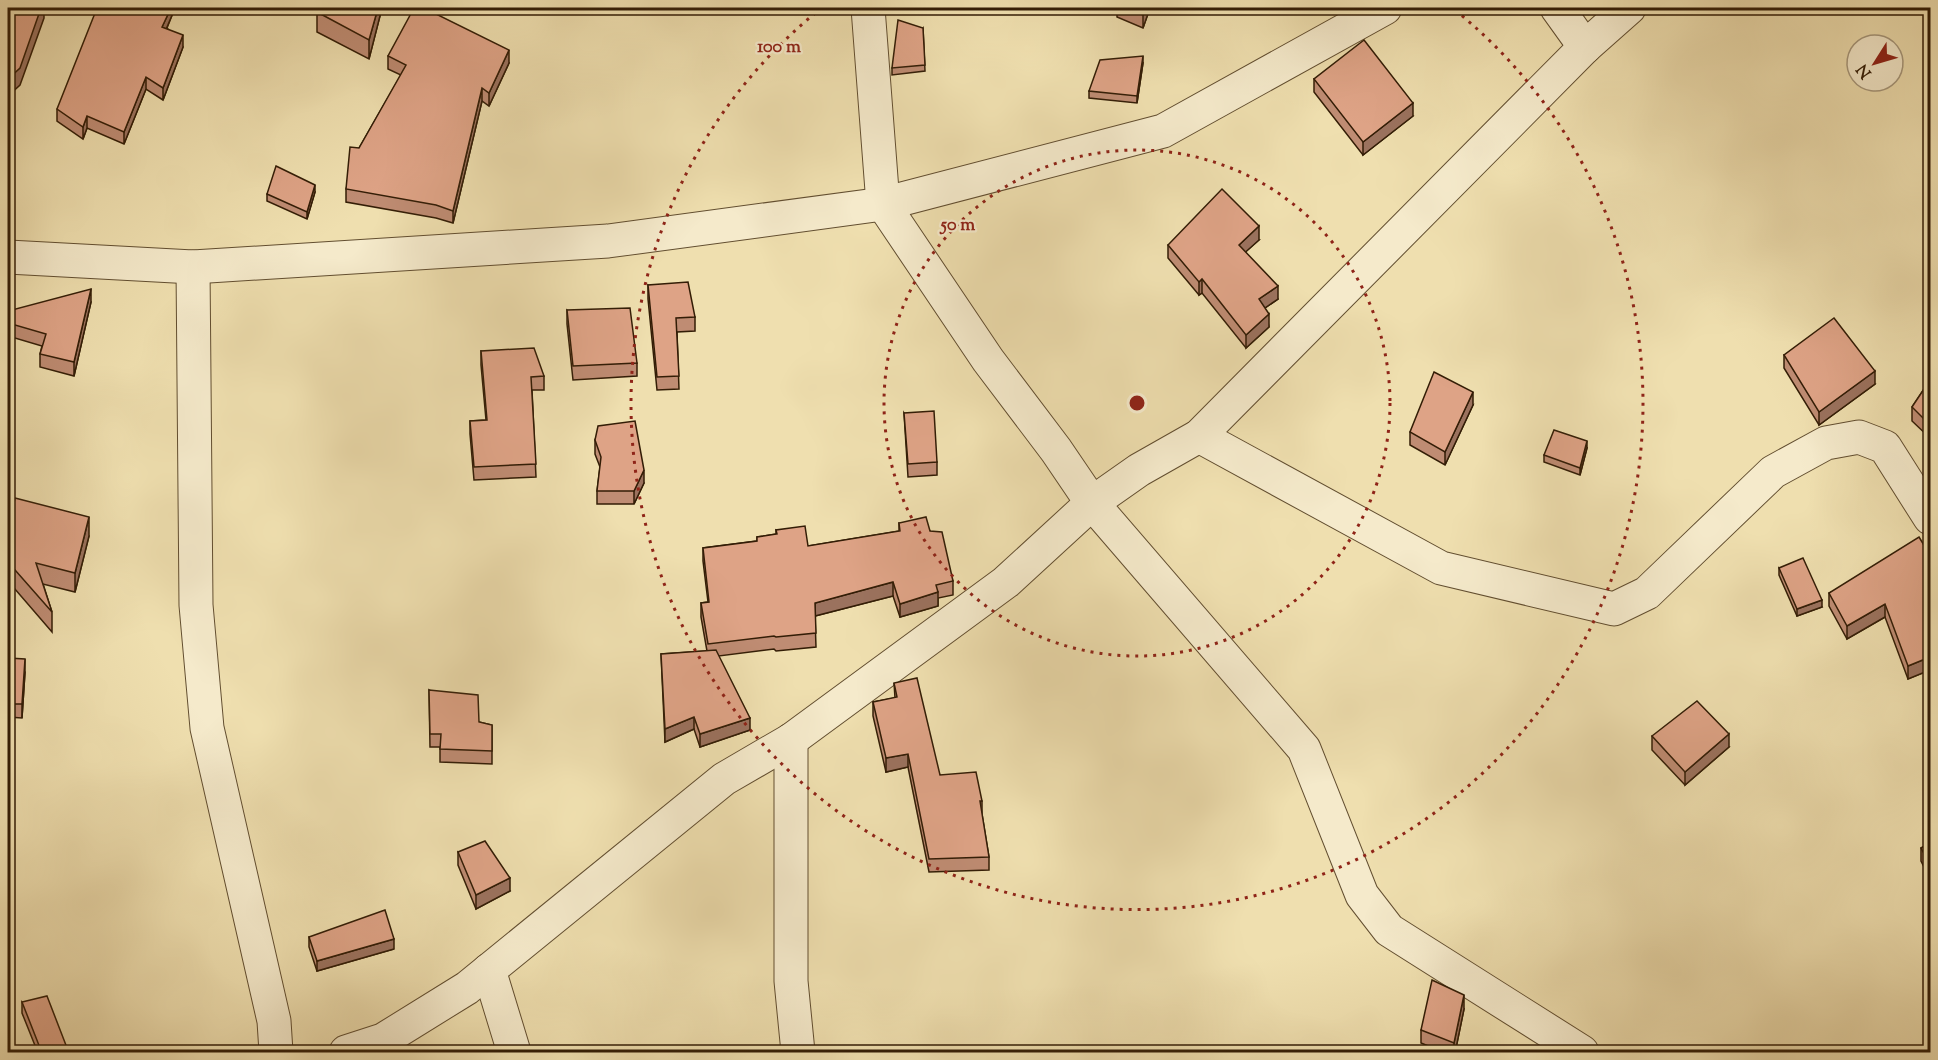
<svg xmlns="http://www.w3.org/2000/svg" width="1938" height="1060" viewBox="0 0 1938 1060" font-family="'Sorts Mill Goudy',serif">
	<style>
		.lines { fill: none; stroke-linecap: round; stroke-linejoin: round }
		.street-casing { stroke: #624e30; stroke-width: 35 }
		.street { stroke: #f5eacb; stroke-width: 33 }
		.wall { fill: #bf8c73; stroke: #331d06; stroke-width: 1.5 }
		.shaded-wall { fill: #9b725e; stroke: #331d06; stroke-width: 1.5 }
		.building { fill: #dea386; stroke: #331d06; stroke-width: 1.5 }
		.ring { fill: none; stroke: #8f2418; stroke-width: 3; stroke-dasharray: 3 6 }
		.centre { fill: #8f2418; stroke: #f5eacb; stroke-width: 3 }
		.ring-label { font-size: 18px; text-anchor: middle; font-weight: bold; fill: #8f2418; stroke: #f5eacb; stroke-width: 4.5; stroke-linejoin: round; paint-order: stroke }
	</style>
	<rect width="100%" height="100%" fill="#efdfaf"/>
	<filter id="stains"><feTurbulence type="fractalNoise" baseFrequency=".00333" numOctaves="4"/><feColorMatrix values="0 0 0 0 .2 0 0 0 0 .09 0 0 0 0 .02 0 0 0 .5 -.17"/></filter>
	<radialGradient id="worn" r=".72"><stop offset=".6" stop-color="#630" stop-opacity="0"/><stop offset="1" stop-color="#630" stop-opacity=".3"/></radialGradient>
	<g class="lines">
		<defs>
			<g id="street">
				<path d="M868 8 883 204 988 360 1056 450 1092 503 1304 749 1362 895 1389 930 1582 1052"/>
				<path d="M1557 8 1585 47"/>
				<path d="M8 257 193 267 608 241 883 204 1163 131 1385 8"/>
				<path d="M193 267 196 605 207 728 274 1021 276 1052"/>
				<path d="M1199 436 1441 568 1614 609 1647 593 1773 472 1826 443 1859 437 1885 447 1930 518"/>
				<path d="M791 740V981L798 1052"/>
				<path d="M489 970 514 1052"/>
				<path d="M346 1052 383 1040 467 988 724 779 791 740 1006 582 1092 503 1139 470 1199 436 1585 47 1629 8"/>
			</g>
		</defs>
		<use href="#street" class="street-casing"/>
		<use href="#street" class="street"/>
	</g>
	<g class="wall">
		<path d="M175 8 167 28 183 47 163 100 146 89 124 144 87 128 83 139 57 121V109Z"/>
		<path d="M382 8 369 59 317 32V12Z"/>
		<path d="M1018 8H1049L1047 12Z"/>
		<path d="M1117 8H1150L1143 28 1117 17Z"/>
		<path d="M923 28 925 71 892 75V68Z"/>
		<path d="M388 56 509 63 489 106 482 101 453 223 436 218 346 202V189L359 148 401 75 388 69Z"/>
		<path d="M1143 63 1137 103 1089 98V91Z"/>
		<path d="M1314 79 1413 116 1363 155 1314 92Z"/>
		<path d="M315 192 307 219 267 201V194Z"/>
		<path d="M1259 240 1245 252 1278 299 1265 308 1269 327 1246 348 1202 293 1199 295 1168 258V245Z"/>
		<path d="M648 285 695 317V331L677 332 679 389 657 390 648 299Z"/>
		<path d="M91 302 74 376 40 367V354L42 346 8 336V311Z"/>
		<path d="M567 310 637 363V376L573 380 567 324Z"/>
		<path d="M481 351 544 376V390H532L536 477 474 480 470 434V421L486 420 481 365Z"/>
		<path d="M1784 355 1875 384 1819 425 1784 368Z"/>
		<path d="M1930 380V438L1912 421V407Z"/>
		<path d="M1473 405 1445 465 1410 445V432Z"/>
		<path d="M904 413 937 462V475L908 477Z"/>
		<path d="M595 440 644 483 634 504H597V491L600 467 595 454Z"/>
		<path d="M1587 448 1580 475 1544 462V455Z"/>
		<path d="M8 511 89 536 75 592 43 584 52 612V632L8 581Z"/>
		<path d="M899 523 930 531 953 581V595L938 598V606L900 617 893 596 815 616 816 647 776 651 774 649 718 656 750 730 700 747 694 729 665 742 661 654 707 651 701 617V603L708 602 703 561V548L757 541V537L776 534V530L808 546 899 531Z"/>
		<path d="M1930 555V670L1908 679 1885 617 1847 639 1829 606V593Z"/>
		<path d="M1779 568 1822 607 1797 616 1779 575Z"/>
		<path d="M8 658 25 672 22 718 8 717Z"/>
		<path d="M894 683 940 775 982 801V814L989 857V870L929 872 908 767 886 772 873 716V702L895 698Z"/>
		<path d="M429 690 479 722 492 725V764L440 762V747H430Z"/>
		<path d="M1652 736 1729 747 1685 785 1652 750Z"/>
		<path d="M1930 843V879L1921 861V848Z"/>
		<path d="M458 852 510 891 476 909 458 865Z"/>
		<path d="M309 937 394 949 317 971 309 947Z"/>
		<path d="M22 1002 69 1053H38L22 1013Z"/>
		<path d="M1464 1009 1455 1053H1445L1421 1043V1030Z"/>
	</g>
	<g class="shaded-wall">
		<path d="M41 8H44V18L20 85 8 96V79Z"/>
		<path d="M171 8H175L162 39V27Z"/>
		<path d="M378 8H382L369 59V40Z"/>
		<path d="M1145 8H1150L1143 28V15Z"/>
		<path d="M183 35V47L163 100V88Z"/>
		<path d="M509 50V63L489 106V93Z"/>
		<path d="M1143 56V63L1137 103V96Z"/>
		<path d="M146 77V89L124 144V132Z"/>
		<path d="M482 88V101L453 223V211Z"/>
		<path d="M1413 103V116L1363 155V142Z"/>
		<path d="M87 116V128L83 139V127Z"/>
		<path d="M315 185V192L307 219V212Z"/>
		<path d="M1259 226V240L1239 258V245Z"/>
		<path d="M1202 279V293L1199 295V282Z"/>
		<path d="M1278 286V299L1259 312V299Z"/>
		<path d="M91 289V302L74 376V362Z"/>
		<path d="M1269 314V327L1246 348V335Z"/>
		<path d="M1875 371V384L1819 425V412Z"/>
		<path d="M1473 392V405L1445 465V452Z"/>
		<path d="M1587 441V448L1580 475V468Z"/>
		<path d="M644 470V483L634 504V491Z"/>
		<path d="M89 517V536L75 592V573Z"/>
		<path d="M893 582V596L815 616V603Z"/>
		<path d="M938 592V606L900 617V604Z"/>
		<path d="M1822 600V607L1797 616V609Z"/>
		<path d="M1885 604V617L1847 639V626Z"/>
		<path d="M1930 657V670L1908 679V666Z"/>
		<path d="M25 659V672L22 718V704Z"/>
		<path d="M694 717V729L665 742V729Z"/>
		<path d="M750 718V730L700 747V734Z"/>
		<path d="M1729 734V747L1685 785V772Z"/>
		<path d="M908 754V767L886 772V758Z"/>
		<path d="M510 878V891L476 909V895Z"/>
		<path d="M394 939V949L317 971V961Z"/>
		<path d="M1464 995V1009L1455 1053H1454V1043Z"/>
	</g>
	<g class="building">
		<path d="M8 8H41L20 68 8 79Z"/>
		<path d="M97 8H171L162 27 183 35 163 88 146 77 124 132 87 116 83 127 57 109Z"/>
		<path d="M318 8H378L369 40 317 12Z"/>
		<path d="M414 8H424L509 50 489 93 482 88 453 211 436 205 346 189 350 147 359 148 406 65 388 56Z"/>
		<path d="M1126 8H1145L1143 15Z"/>
		<path d="M898 20 923 28 925 65 892 68Z"/>
		<path d="M1364 40 1413 103 1363 142 1314 79Z"/>
		<path d="M1143 56 1137 96 1089 91 1100 60Z"/>
		<path d="M276 166 315 185 307 212 267 194Z"/>
		<path d="M1222 189 1259 226 1239 245 1278 286 1259 299 1269 314 1246 335 1202 279 1199 282 1168 245Z"/>
		<path d="M688 282 695 317 676 318 679 376 657 377 648 285Z"/>
		<path d="M91 289 74 362 40 354 46 334 8 323V311Z"/>
		<path d="M630 308 637 363 573 366 567 310Z"/>
		<path d="M1834 318 1875 371 1819 412 1784 355Z"/>
		<path d="M534 348 544 376 531 377 536 464 474 467 470 421 487 420 481 351Z"/>
		<path d="M1434 372 1473 392 1445 452 1410 432Z"/>
		<path d="M1930 380V425L1912 407Z"/>
		<path d="M934 411 937 462 908 464 904 413Z"/>
		<path d="M635 421 644 470 634 491H597L601 457 595 440 598 426Z"/>
		<path d="M1554 430 1587 441 1580 468 1544 455Z"/>
		<path d="M15 498 89 517 75 573 36 563 52 612 8 562V511L12 512Z"/>
		<path d="M926 517 930 531 942 532 953 581 936 585 938 592 900 604 893 582 815 603 816 633 776 637 774 636 708 644 701 603 709 602 703 548 757 541V537L777 534 776 530 805 526 808 546 900 531 899 523Z"/>
		<path d="M1919 537 1930 555V657L1908 666 1885 604 1847 626 1829 593Z"/>
		<path d="M1803 558 1822 600 1797 609 1779 568Z"/>
		<path d="M716 650 750 718 700 734 694 717 665 729 661 654Z"/>
		<path d="M8 658 25 659 22 704H8Z"/>
		<path d="M917 678 940 775 976 772 982 801H980L989 857 929 859 908 754 886 758 873 702 897 697 894 683Z"/>
		<path d="M429 690 478 695 479 722 492 725V751L440 749 441 734H430Z"/>
		<path d="M1697 701 1729 734 1685 772 1652 736Z"/>
		<path d="M485 841 510 878 476 895 458 852Z"/>
		<path d="M1930 843V865L1921 848Z"/>
		<path d="M385 910 394 939 317 961 309 937Z"/>
		<path d="M1432 980 1464 995 1454 1043 1421 1030Z"/>
		<path d="M47 996 69 1053H42L22 1002Z"/>
	</g>
	<g class="ring">
		<circle cx="1137" cy="403" r="253"/>
		<path d="M1455 10A506 506 0 1 1 819 10"/>
	</g>
	<circle cx="1137" cy="403" r="9" class="centre"/>
	<g class="ring-label">
		<text x="779" y="52">100 m</text>
		<text x="958" y="230">50 m</text>
	</g>
	<rect width="1938" height="1060" fill="none" stroke="#efdfaf" stroke-width="30"/>
	<rect x="9" y="9" width="1920" height="1042" fill="none" stroke="#331d06" stroke-width="3"/>
	<rect x="15" y="15" width="1908" height="1030" fill="none" stroke="#331d06" stroke-width="1.5"/>
	<g transform="translate(1875 63) rotate(233)"><circle r="28" fill="#f5eacb" stroke="#a7987c" stroke-width="1.5"/>
	<path d="M0-4.5L10 22L0 15L-10 22Z" fill="#8f2418"/>
	<text y="-9" font-size="16" font-weight="bold" text-anchor="middle" fill="#331d06">N</text>
	</g>
	<rect width="100%" height="100%" filter="url(#stains)"/>
	<rect width="100%" height="100%" fill="url(#worn)"/>
</svg>
